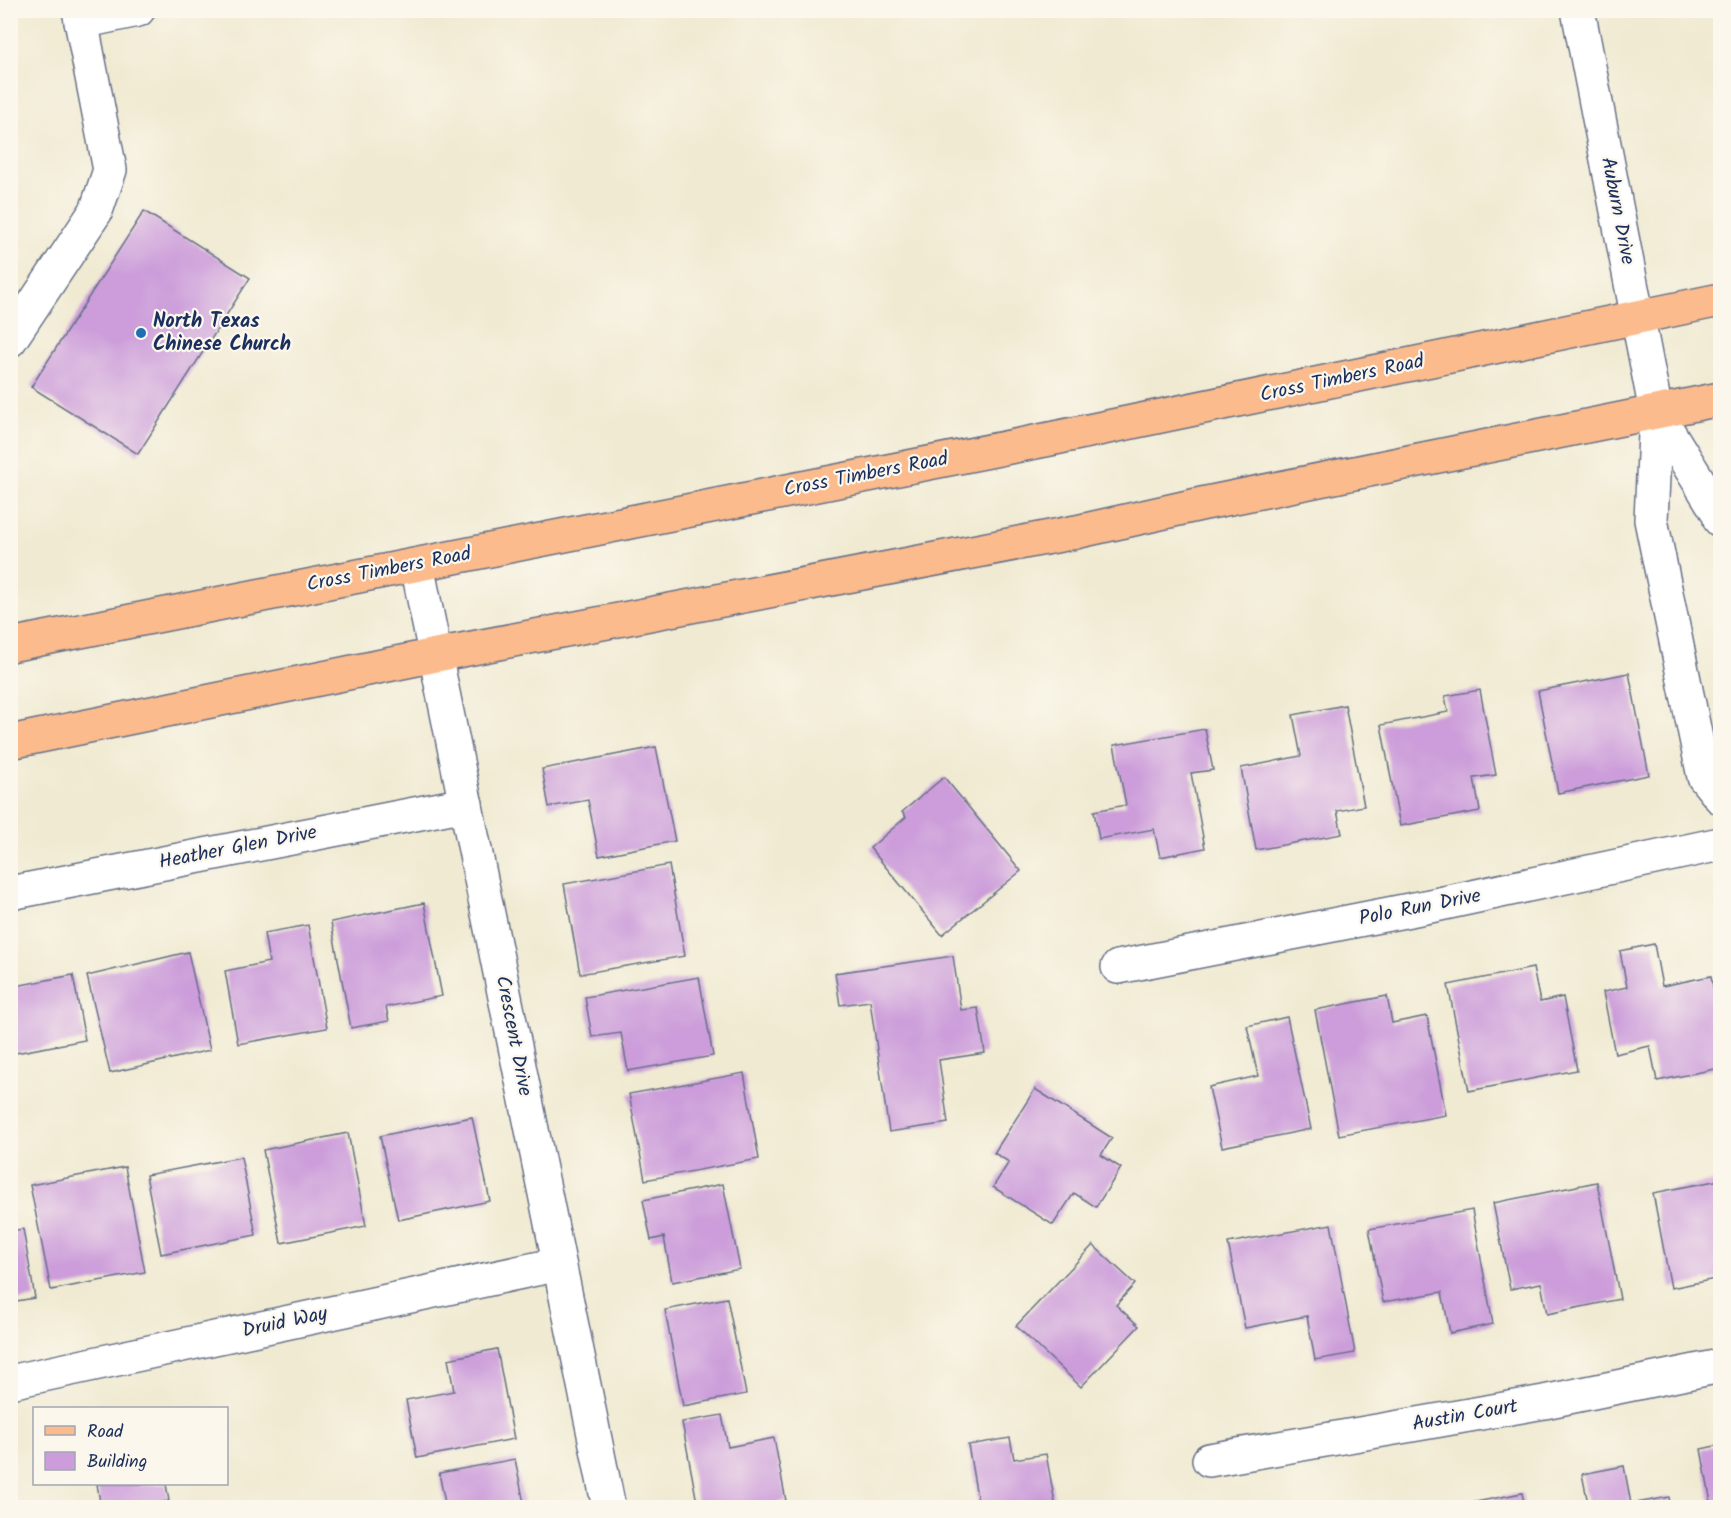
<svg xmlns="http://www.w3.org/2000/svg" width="1731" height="1518" viewBox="0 0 1731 1518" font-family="Kalam,sans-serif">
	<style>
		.building { fill: #cc9dda }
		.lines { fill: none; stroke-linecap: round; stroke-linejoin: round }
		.minor-casing { stroke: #667087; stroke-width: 36 }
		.major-casing { stroke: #667087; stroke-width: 36 }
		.minor { stroke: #fff; stroke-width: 33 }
		.major { stroke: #fbbb8c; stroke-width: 33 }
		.poi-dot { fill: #1f6fb2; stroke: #fbf7ec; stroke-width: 2 }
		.labels { text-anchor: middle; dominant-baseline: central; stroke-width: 4.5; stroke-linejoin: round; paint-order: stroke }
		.street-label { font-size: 20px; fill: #1b2f5e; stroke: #fbf7ec }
		.poi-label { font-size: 20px; font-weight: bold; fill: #1b2f5e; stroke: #fbf7ec; text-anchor: start }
	</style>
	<rect width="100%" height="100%" fill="#fbf7ec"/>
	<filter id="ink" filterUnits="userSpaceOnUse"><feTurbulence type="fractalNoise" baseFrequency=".0167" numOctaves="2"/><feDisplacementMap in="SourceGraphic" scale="12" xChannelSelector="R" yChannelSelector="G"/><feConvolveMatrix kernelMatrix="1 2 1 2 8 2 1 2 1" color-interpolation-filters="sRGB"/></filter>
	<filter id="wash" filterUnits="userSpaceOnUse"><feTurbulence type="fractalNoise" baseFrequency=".008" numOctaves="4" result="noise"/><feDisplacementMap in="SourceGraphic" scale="24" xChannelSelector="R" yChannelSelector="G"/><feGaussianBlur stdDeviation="1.35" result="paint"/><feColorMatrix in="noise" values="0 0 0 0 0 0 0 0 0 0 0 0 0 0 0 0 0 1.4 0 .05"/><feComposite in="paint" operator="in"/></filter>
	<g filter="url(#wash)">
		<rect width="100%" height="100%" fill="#f0ead2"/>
		<g id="blocks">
			<g class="building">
				<path d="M144 211 250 278 138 454 31 387Z"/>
				<path d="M1629 673 1649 775 1558 793 1538 691Z"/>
				<path d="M1480 690 1496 775 1474 778 1480 811 1400 826 1381 725 1448 712 1445 696Z"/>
				<path d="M1345 705 1364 806 1337 811 1342 834 1256 850 1241 768 1301 756 1293 715Z"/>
				<path d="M1205 729 1213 770 1191 773 1205 848 1160 857 1154 829 1099 839 1094 811 1126 805 1114 745Z"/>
				<path d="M656 747 675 841 599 856 588 800 549 807 542 769Z"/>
				<path d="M944 777 1021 871 942 935 870 848 906 817 902 812Z"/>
				<path d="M669 865 685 956 580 974 564 884Z"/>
				<path d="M424 903 442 996 386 1007 389 1021 351 1028 331 922Z"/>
				<path d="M308 925 327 1028 238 1044 225 971 269 962 264 933Z"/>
				<path d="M1654 944 1662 986 1711 976 1720 1025V1068L1657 1081 1650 1046 1615 1054 1603 992 1627 987 1620 951Z"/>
				<path d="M188 952 210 1050 110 1073 87 976Z"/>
				<path d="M953 956 961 1010 978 1008 985 1053 939 1060 948 1123 889 1132 870 1001 840 1005 835 973Z"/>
				<path d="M1533 968 1540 1002 1563 997 1577 1070 1469 1091 1448 985Z"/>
				<path d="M73 975 85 1040 10 1054V987Z"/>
				<path d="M699 977 713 1056 628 1071 621 1033 592 1037 585 997Z"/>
				<path d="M1387 996 1392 1023 1427 1016 1446 1115 1339 1135 1315 1010Z"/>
				<path d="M1287 1017 1311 1129 1222 1147 1209 1087 1258 1076 1247 1026Z"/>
				<path d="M744 1073 759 1159 645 1180 629 1094Z"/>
				<path d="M1035 1089 1112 1138 1101 1155 1121 1168 1096 1207 1074 1193 1053 1225 993 1187 1009 1162 994 1153Z"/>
				<path d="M472 1117 490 1201 398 1220 380 1136Z"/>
				<path d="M348 1133 366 1226 281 1243 263 1150Z"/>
				<path d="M241 1157 256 1235 161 1254 146 1175Z"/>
				<path d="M125 1167 145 1272 51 1290 30 1185Z"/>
				<path d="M1720 1180V1259H1717L1720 1278 1671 1288 1653 1193Z"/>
				<path d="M1597 1182 1620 1299 1547 1314 1541 1283 1510 1289 1493 1203Z"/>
				<path d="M723 1184 740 1269 672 1282 664 1237 651 1240 643 1200Z"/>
				<path d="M1472 1210 1493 1324 1450 1333 1442 1292 1383 1302 1369 1229Z"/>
				<path d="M1331 1224 1355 1353 1315 1360 1307 1316 1245 1328 1228 1243Z"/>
				<path d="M23 1229 35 1298 10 1302V1231Z"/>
				<path d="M1093 1245 1135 1284 1116 1305 1139 1326 1081 1387 1016 1326Z"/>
				<path d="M727 1298 746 1394 683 1406 665 1310Z"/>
				<path d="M497 1349 514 1439 417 1458 406 1400 454 1391 448 1359Z"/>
				<path d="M722 1415 728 1447 774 1438 786 1501 751 1508H698L682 1422Z"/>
				<path d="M1010 1438 1014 1459 1046 1454 1056 1508H979L968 1445Z"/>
				<path d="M1720 1445V1508H1712L1701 1449Z"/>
				<path d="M515 1459 525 1508H446L439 1473Z"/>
				<path d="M1624 1466 1631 1504 1669 1497 1671 1508H1589L1582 1474Z"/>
				<path d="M97 1484H166L169 1501 138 1508H101Z"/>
				<path d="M1522 1493 1525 1508H1455V1506Z"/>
			</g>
		</g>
	</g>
	<g filter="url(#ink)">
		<use href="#blocks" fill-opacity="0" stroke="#667087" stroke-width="1.5"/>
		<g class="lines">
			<defs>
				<g id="minor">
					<path d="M1578 10 1656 412 1651 520 1704 777 1720 797"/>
					<path d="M81 22 138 10"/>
					<path d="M10 340 96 211 110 170 79 10"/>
					<path d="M1656 412 1719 514 1720 520"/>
					<path d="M417 565 609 1508"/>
					<path d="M10 893 466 804"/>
					<path d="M1118 967 1435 905 1720 844"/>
					<path d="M10 1382 559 1264"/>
					<path d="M1209 1460 1544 1402 1720 1366"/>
				</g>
				<g id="major">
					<path d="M10 645 1050 439 1720 300"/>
					<path d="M10 742 436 655 1076 532 1201 504 1720 399"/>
				</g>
			</defs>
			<use href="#minor" class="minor-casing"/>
			<use href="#major" class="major-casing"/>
			<use href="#minor" class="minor"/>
			<use href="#major" class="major"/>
		</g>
	</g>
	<circle class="poi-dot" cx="141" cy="333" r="6"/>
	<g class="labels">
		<g class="street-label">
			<text transform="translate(1617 211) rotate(79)">Auburn Drive</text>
			<text transform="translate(1342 379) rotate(-12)">Cross Timbers Road</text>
			<text transform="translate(866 475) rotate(-11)">Cross Timbers Road</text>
			<text transform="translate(389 570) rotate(-11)">Cross Timbers Road</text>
			<text transform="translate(238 848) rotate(-11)">Heather Glen Drive</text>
			<text transform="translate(1420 908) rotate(-11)">Polo Run Drive</text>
			<text transform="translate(513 1036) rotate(79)">Crescent Drive</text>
			<text transform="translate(285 1323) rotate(-12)">Druid Way</text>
			<text transform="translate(1465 1416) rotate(-10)">Austin Court</text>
		</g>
		<g class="poi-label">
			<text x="153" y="322">North Texas<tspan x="153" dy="23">Chinese Church</tspan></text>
		</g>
	</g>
	<rect width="1731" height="1518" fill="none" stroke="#fbf7ec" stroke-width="36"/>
	<rect x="33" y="1407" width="195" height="78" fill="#fbf7ec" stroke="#a1a7b3" stroke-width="1.5"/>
	<rect x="45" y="1426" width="30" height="9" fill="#fbbb8c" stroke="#a1a7b3" stroke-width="1.5"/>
	<text x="87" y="1437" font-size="18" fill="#1b2f5e">Road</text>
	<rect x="45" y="1452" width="30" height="18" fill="#cc9dda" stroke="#a1a7b3" stroke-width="1.5"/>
	<text x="87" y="1467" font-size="18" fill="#1b2f5e">Building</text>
</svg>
